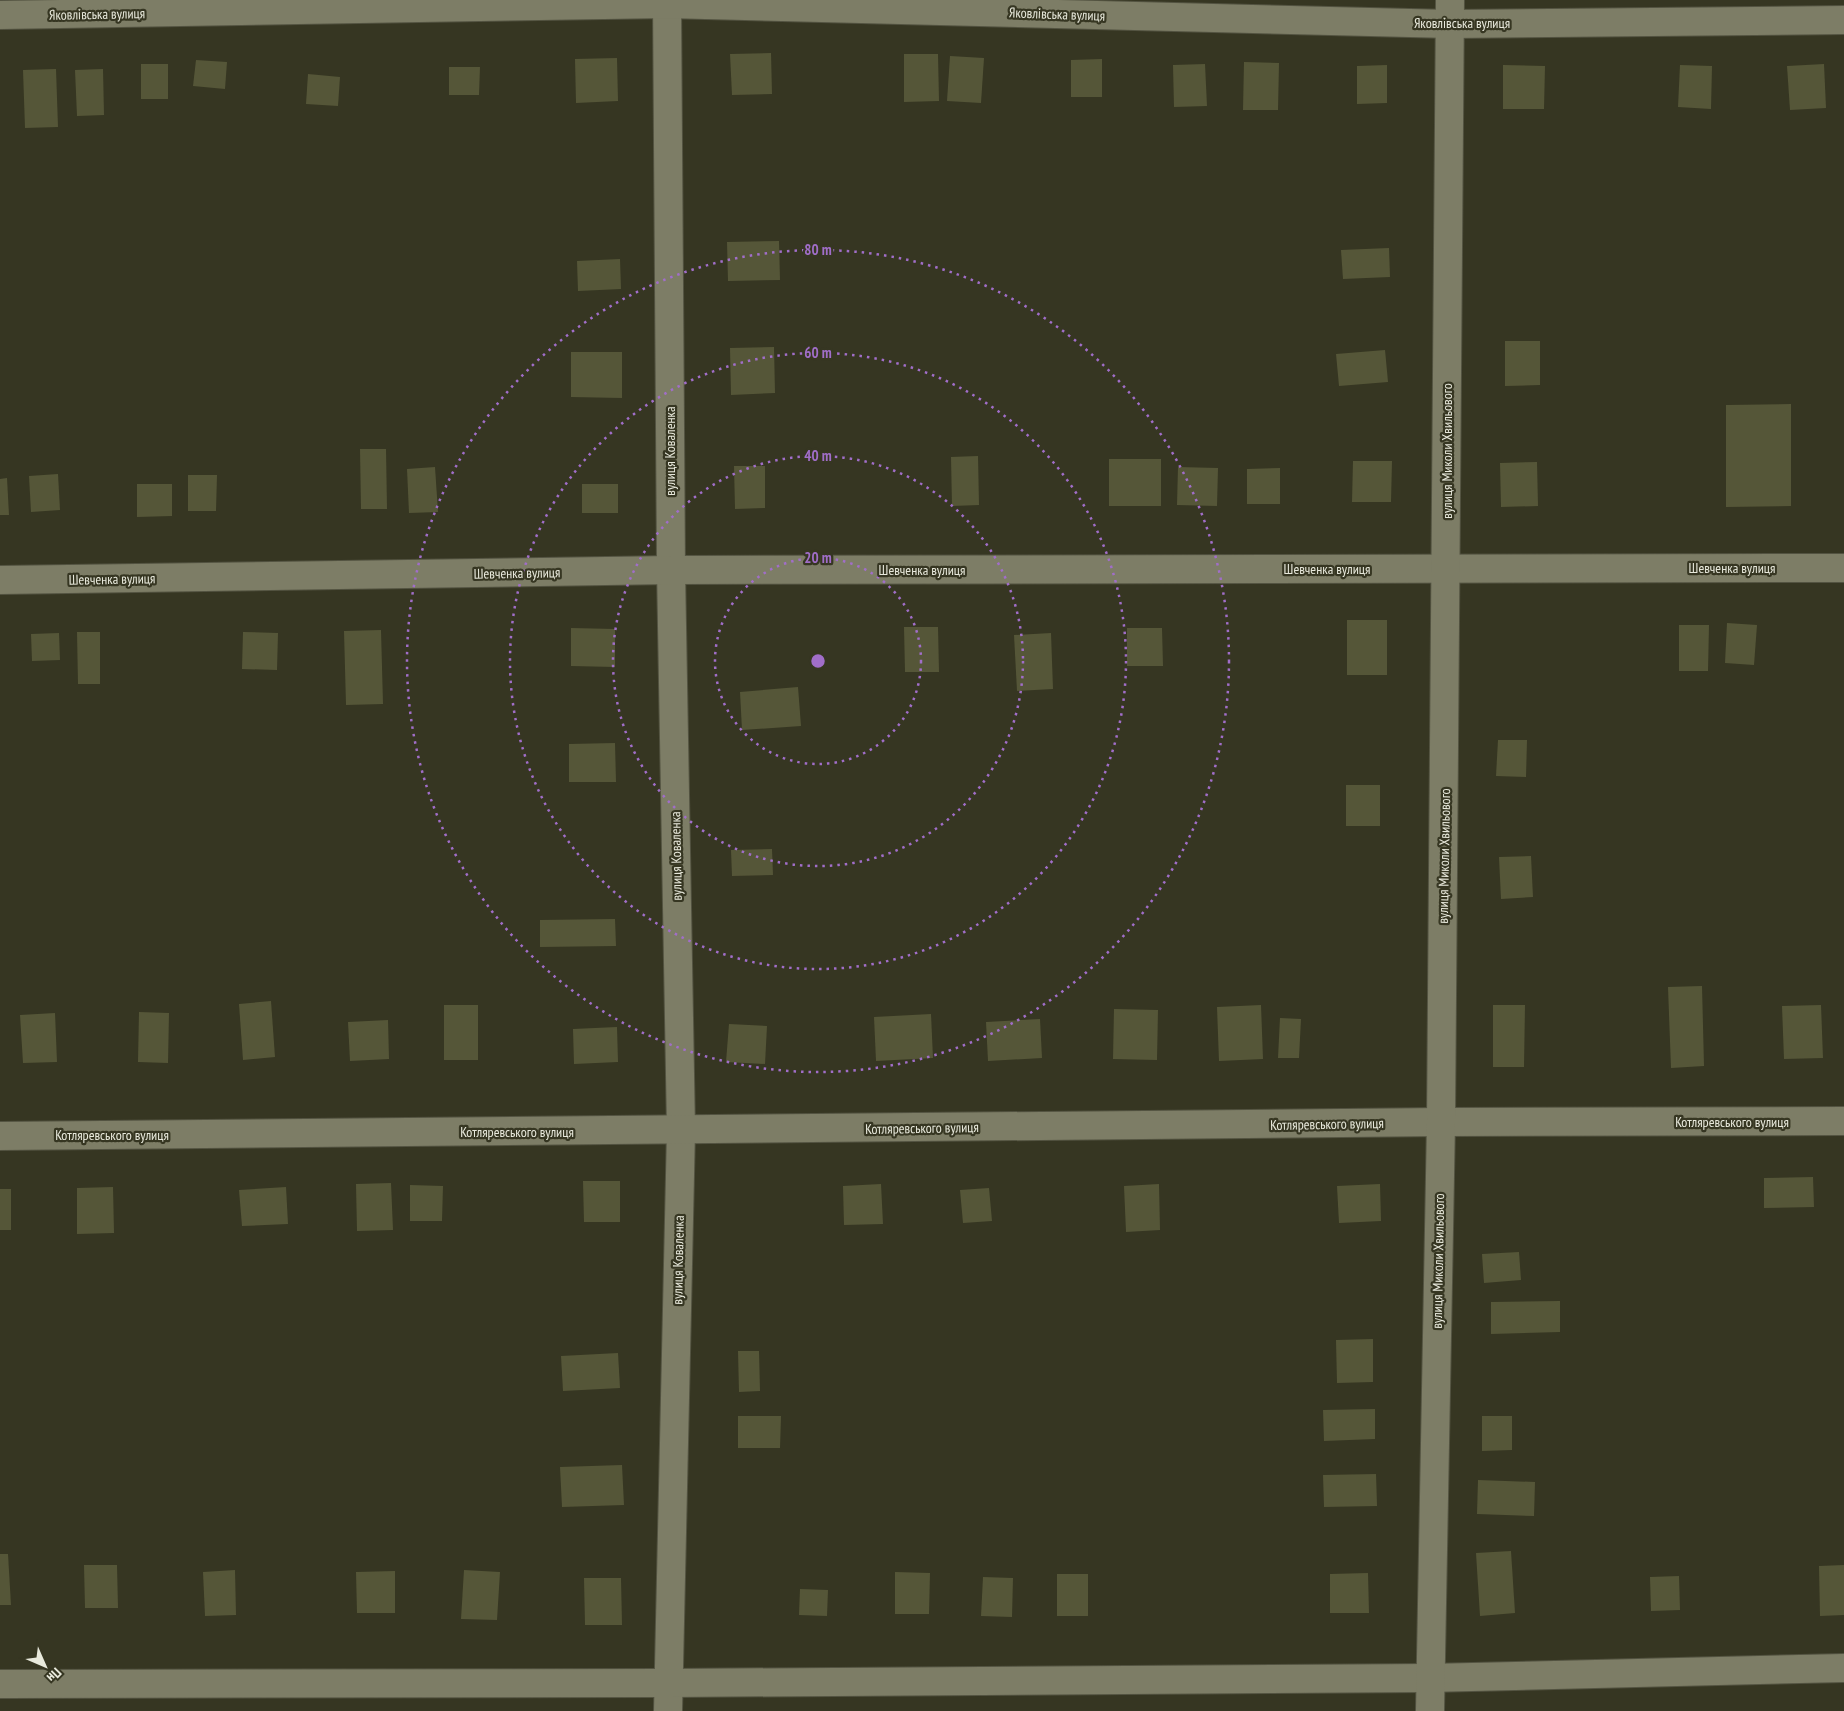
<svg xmlns="http://www.w3.org/2000/svg" width="1844" height="1711" viewBox="0 0 1844 1711" font-family="'PT Sans Narrow',sans-serif">
	<style>
		.building { fill: #555638 }
		.lines { fill: none; stroke-linecap: round; stroke-linejoin: round }
		.minor-casing { stroke: #535341; stroke-width: 30 }
		.minor { stroke: #7d7d66; stroke-width: 28 }
		.ring { fill: none; stroke: #a16ec9; stroke-width: 2.5; stroke-dasharray: 2.5 5 }
		.labels { text-anchor: middle; dominant-baseline: central; stroke-width: 4.5; stroke-linejoin: round; paint-order: stroke }
		.street-label { font-size: 14px; fill: #e8e9dc; stroke: #363622 }
		.centre { fill: #a16ec9; stroke: #363622; stroke-width: 2.5 }
		.ring-label { font-size: 15px; text-anchor: middle; font-weight: bold; fill: #a16ec9; stroke: #363622; stroke-width: 4.5; stroke-linejoin: round; paint-order: stroke }
	</style>
	<rect width="100%" height="100%" fill="#363622"/>
	<g class="building">
		<path d="M771 53 772 94 732 95 730 54Z"/>
		<path d="M904 54H938L939 101 904 102Z"/>
		<path d="M950 56 984 58 981 103 947 101Z"/>
		<path d="M617 58 618 101 576 103 575 59Z"/>
		<path d="M1102 59V97H1071V60Z"/>
		<path d="M196 60 227 62 225 89 193 86Z"/>
		<path d="M1244 62 1279 63 1278 110H1243Z"/>
		<rect x="141" y="64" width="27" height="35"/>
		<path d="M1205 64 1207 106 1174 107 1173 65Z"/>
		<path d="M1824 64 1826 108 1790 110 1787 66Z"/>
		<path d="M1387 65V103L1357 104V66Z"/>
		<path d="M1503 65 1545 66 1544 109H1503Z"/>
		<path d="M1680 65 1712 66 1711 109 1678 107Z"/>
		<path d="M449 67H480L479 95H449Z"/>
		<path d="M56 69 58 127 25 128 23 70Z"/>
		<path d="M103 69 104 115 77 116 75 70Z"/>
		<path d="M308 74 340 77 338 106 306 104Z"/>
		<path d="M779 241 780 280 728 281 727 242Z"/>
		<path d="M1389 248 1390 277 1343 279 1341 250Z"/>
		<path d="M620 259 621 289 578 291 577 261Z"/>
		<path d="M1505 341H1540V385L1505 386Z"/>
		<path d="M774 347 775 393 731 395 730 348Z"/>
		<path d="M1385 350 1388 382 1339 386 1336 354Z"/>
		<path d="M571 352H622V398L571 397Z"/>
		<path d="M1791 404V506L1726 507V405Z"/>
		<path d="M360 449H386L387 509H361Z"/>
		<path d="M978 456 979 505 952 506 951 457Z"/>
		<rect x="1109" y="459" width="52" height="47"/>
		<path d="M1353 461H1392L1391 502H1352Z"/>
		<path d="M1537 462 1538 506 1501 507 1500 463Z"/>
		<path d="M734 466H765V508L735 509Z"/>
		<path d="M435 467 438 512 409 513 407 469Z"/>
		<path d="M1178 467 1218 468 1217 506 1177 505Z"/>
		<path d="M1280 468V504H1247V469Z"/>
		<path d="M58 474 60 510 31 512 29 476Z"/>
		<path d="M188 475H217L216 511H188Z"/>
		<path d="M7 478 9 515H0V479Z"/>
		<path d="M137 484H172V516L137 517Z"/>
		<rect x="582" y="484" width="36" height="29"/>
		<rect x="1347" y="620" width="40" height="55"/>
		<path d="M1727 623 1757 625 1754 665 1725 663Z"/>
		<path d="M1679 625H1709L1708 671H1679Z"/>
		<path d="M904 627H938L939 672H905Z"/>
		<path d="M571 628 615 629V667L571 666Z"/>
		<path d="M1127 628H1162L1163 666H1127Z"/>
		<path d="M381 630 383 704 346 705 344 631Z"/>
		<path d="M77 632H100V684H78Z"/>
		<path d="M243 632 278 633 277 670 242 669Z"/>
		<path d="M59 633 60 660 32 661 31 634Z"/>
		<path d="M1051 633 1053 689 1017 691 1014 635Z"/>
		<path d="M798 687 801 726 742 730 740 692Z"/>
		<path d="M1498 740H1527L1526 777 1496 776Z"/>
		<path d="M615 743 616 782H569V744Z"/>
		<rect x="1346" y="785" width="34" height="41"/>
		<path d="M772 849 773 875 732 876 731 850Z"/>
		<path d="M1531 856 1533 897 1501 899 1499 857Z"/>
		<path d="M615 919 616 946 540 947V920Z"/>
		<path d="M1702 986 1704 1066 1671 1068 1668 987Z"/>
		<path d="M271 1001 275 1057 243 1060 239 1004Z"/>
		<rect x="444" y="1005" width="34" height="55"/>
		<path d="M1261 1005 1263 1059 1219 1061 1217 1007Z"/>
		<path d="M1493 1005H1525L1524 1067H1493Z"/>
		<path d="M1821 1005 1823 1058 1784 1059 1782 1006Z"/>
		<path d="M1114 1009 1158 1010 1157 1060 1113 1059Z"/>
		<path d="M139 1012 169 1013 168 1063 138 1062Z"/>
		<path d="M55 1013 57 1062 23 1063 20 1015Z"/>
		<path d="M931 1014 933 1058 876 1061 874 1017Z"/>
		<path d="M1280 1018 1301 1019 1299 1058H1278Z"/>
		<path d="M1040 1019 1042 1058 988 1061 986 1022Z"/>
		<path d="M388 1020 389 1059 350 1061 348 1022Z"/>
		<path d="M729 1024 767 1026 765 1064 726 1062Z"/>
		<path d="M617 1027 618 1062 574 1064 573 1029Z"/>
		<path d="M1813 1177 1814 1207 1764 1208V1178Z"/>
		<path d="M583 1181H620V1222H584Z"/>
		<path d="M391 1183 393 1230 357 1231 356 1184Z"/>
		<path d="M881 1184 883 1224 844 1225 843 1186Z"/>
		<path d="M1159 1184 1160 1230 1126 1232 1124 1186Z"/>
		<path d="M1380 1184 1381 1221 1339 1223 1337 1186Z"/>
		<path d="M410 1185 443 1186 442 1221H410Z"/>
		<path d="M113 1187 114 1233 77 1234V1188Z"/>
		<path d="M286 1187 288 1224 242 1226 239 1190Z"/>
		<path d="M989 1188 992 1221 963 1223 960 1190Z"/>
		<rect x="0" y="1189" width="11" height="41"/>
		<path d="M1519 1252 1521 1280 1484 1283 1482 1254Z"/>
		<path d="M1560 1301V1332L1491 1334V1302Z"/>
		<path d="M1373 1339V1382L1337 1383 1336 1340Z"/>
		<path d="M738 1351H759L760 1391 739 1392Z"/>
		<path d="M618 1353 620 1388 563 1391 561 1356Z"/>
		<path d="M1375 1409V1439L1324 1441 1323 1410Z"/>
		<path d="M738 1416H781L780 1448H738Z"/>
		<path d="M1482 1416H1512V1450L1482 1451Z"/>
		<path d="M622 1465 624 1505 562 1507 560 1467Z"/>
		<path d="M1376 1474 1377 1506 1324 1507 1323 1475Z"/>
		<path d="M1478 1480 1535 1482 1534 1516 1477 1514Z"/>
		<path d="M1511 1551 1515 1613 1480 1616 1476 1553Z"/>
		<path d="M0 1554H8L11 1605H0Z"/>
		<path d="M84 1565H117L118 1608H85Z"/>
		<path d="M1844 1565V1615L1820 1616 1819 1566Z"/>
		<path d="M235 1570 236 1615 205 1616 203 1572Z"/>
		<path d="M464 1570 500 1572 497 1620 461 1619Z"/>
		<path d="M395 1571V1613H357L356 1572Z"/>
		<path d="M895 1572 930 1573 929 1614H895Z"/>
		<path d="M1368 1573 1369 1613H1330V1574Z"/>
		<rect x="1057" y="1574" width="31" height="42"/>
		<path d="M1679 1576 1680 1610 1651 1611 1650 1577Z"/>
		<path d="M983 1577 1013 1578 1012 1617 981 1616Z"/>
		<path d="M584 1578H621L622 1625H585Z"/>
		<path d="M800 1589 828 1590 827 1616 799 1615Z"/>
	</g>
	<g class="lines">
		<defs>
			<g id="minor">
				<path d="M667 0 671 570 681 1130 668 1711"/>
				<path d="M0 15 667 4 1450 24 1844 20"/>
				<path d="M0 580 671 570 1844 568"/>
				<path d="M0 1136 1441 1122 1844 1121"/>
				<path d="M0 1684 668 1683 1429 1678 1844 1668"/>
				<path d="M1430 1711 1441 1122 1450 0"/>
			</g>
		</defs>
		<use href="#minor" class="minor-casing"/>
		<use href="#minor" class="minor"/>
	</g>
	<g class="ring">
		<circle cx="818" cy="661" r="103"/>
		<circle cx="818" cy="661" r="205"/>
		<circle cx="818" cy="661" r="308"/>
		<circle cx="818" cy="661" r="411"/>
	</g>
	<g class="labels">
		<g class="street-label">
			<text transform="translate(97 14) rotate(-1)">Яковлівська вулиця</text>
			<text transform="translate(1057 14) rotate(2)">Яковлівська вулиця</text>
			<text x="1462" y="23">Яковлівська вулиця</text>
			<text transform="translate(670 451) rotate(-90)">вулиця Коваленка</text>
			<text transform="translate(1447 451) rotate(-90)">вулиця Миколи Хвильового</text>
			<text x="1732" y="568">Шевченка вулиця</text>
			<text x="1327" y="569">Шевченка вулиця</text>
			<text x="922" y="570">Шевченка вулиця</text>
			<text transform="translate(517 573) rotate(-1)">Шевченка вулиця</text>
			<text transform="translate(112 579) rotate(-1)">Шевченка вулиця</text>
			<text transform="translate(676 856) rotate(-91)">вулиця Коваленка</text>
			<text transform="translate(1444 856) rotate(-89)">вулиця Миколи Хвильового</text>
			<text x="1732" y="1122">Котляревського вулиця</text>
			<text transform="translate(1327 1124) rotate(-1)">Котляревського вулиця</text>
			<text transform="translate(922 1128) rotate(-1)">Котляревського вулиця</text>
			<text x="517" y="1132">Котляревського вулиця</text>
			<text x="112" y="1135">Котляревського вулиця</text>
			<text transform="translate(678 1260) rotate(-89)">вулиця Коваленка</text>
			<text transform="translate(1438 1261) rotate(-89)">вулиця Миколи Хвильового</text>
		</g>
	</g>
	<circle cx="818" cy="661" r="8" class="centre"/>
	<g class="ring-label">
		<text x="818" y="255">80 m</text>
		<text x="818" y="358">60 m</text>
		<text x="818" y="461">40 m</text>
		<text x="818" y="563">20 m</text>
	</g>
	<g transform="translate(45 1666) rotate(135)" stroke="#363622" stroke-width="4" paint-order="stroke">
	<path d="M0-4L9 19L0 12L-9 19Z" fill="#e8e9dc"/>
	<text y="-8" font-size="14" font-weight="bold" text-anchor="middle" fill="#e8e9dc">Пн</text>
	</g>
</svg>
